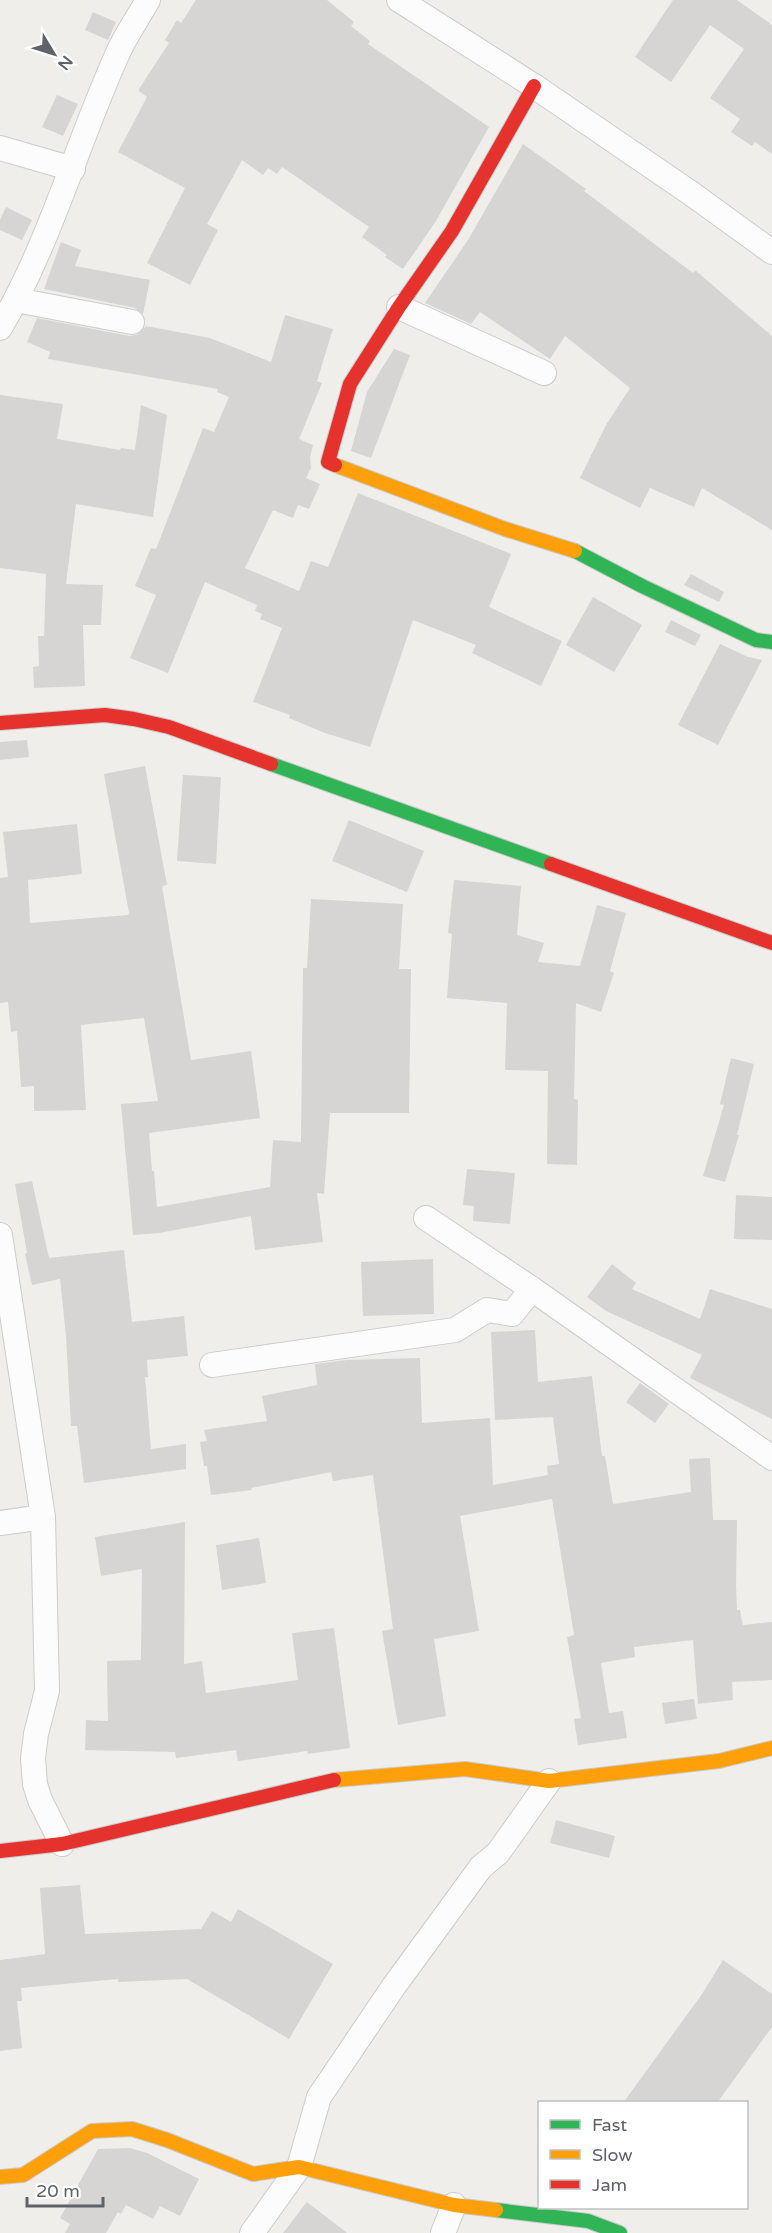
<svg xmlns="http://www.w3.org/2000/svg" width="772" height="2233" viewBox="0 0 772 2233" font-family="'Varela Round',sans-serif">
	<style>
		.building { fill: #d6d5d3 }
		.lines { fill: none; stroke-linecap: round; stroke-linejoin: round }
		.street-casing { stroke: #cbcccc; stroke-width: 26 }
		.fast-casing { stroke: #cacacb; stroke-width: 16 }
		.slow-casing { stroke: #cacacb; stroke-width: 16 }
		.jam-casing { stroke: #cacacb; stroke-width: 16 }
		.street { stroke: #fdfcfc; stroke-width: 24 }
		.fast { stroke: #30b455; stroke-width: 14 }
		.slow { stroke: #ff9f0a; stroke-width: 14 }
		.jam { stroke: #e5322d; stroke-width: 14 }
	</style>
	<rect width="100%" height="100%" fill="#efeeea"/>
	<g class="building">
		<path d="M196 0H327L354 22 351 26 370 41 368 44 489 127 436 221 403 269 385 257 387 255 362 237 369 227 282 167 277 174 268 168 263 175 242 160 207 224 218 230 190 285 147 263 185 188 118 152 147 97 139 91V89L169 43 165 40 177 20 181 23Z"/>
		<path d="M673 0H737L772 25V154L755 142 752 146 731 132 740 119 710 98 744 49 710 25 671 82 635 57Z"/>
		<path d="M93 12 116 22 108 40 85 30Z"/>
		<path d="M57 95 78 104 63 136 42 127Z"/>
		<path d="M523 144 586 189 584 191 693 273 695 270 772 336V530L702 488 694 507 650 488 640 508 580 478 606 425 630 388 565 336 550 359 480 312 471 324 425 303 468 240Z"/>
		<path d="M6 207 32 220 22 240 0 230V220Z"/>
		<path d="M61 242 81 250 75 266 150 280 143 314 135 308 44 289Z"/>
		<path d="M285 315 333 329 317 381 322 383 299 439 313 445 310 457 311 468 306 478 320 484 309 509 298 505 293 518 273 510 245 568 299 591 311 561 328 567 358 493 396 508 511 554 489 607 562 641 541 686 472 653 476 645 413 620 370 747 325 733 289 718 290 715 253 702 282 628 260 619 262 614 255 611 257 605 205 582 168 673 130 658 156 595 135 586 151 548 156 549 203 428 214 432 229 397 217 392 218 389 48 359 50 352 27 342 37 318 129 336 137 335 146 326 210 338 271 362Z"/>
		<path d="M394 349 410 355 371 458 351 451 367 392Z"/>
		<path d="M0 395 63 404 57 439 120 450 121 448 135 450 141 405 167 415 153 517 76 504 66 584 103 585 101 625H83L85 686 34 688 33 667 39 666 38 636H44L46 574 0 568Z"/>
		<path d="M691 574 724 592 719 602 684 585Z"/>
		<path d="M593 597 642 625 614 672 566 645Z"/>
		<path d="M671 620 701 635 695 646 665 632Z"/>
		<path d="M720 644 748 657 762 660 718 745 678 725Z"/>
		<path d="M27 740 29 757 0 760V742Z"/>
		<path d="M145 766 167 885 162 886 191 1060 251 1051 260 1118 149 1133 152 1171H154L157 1207 270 1187 273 1140 301 1142 303 968H307L311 899 403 904 399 969H411L409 1113H330L324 1194 317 1193 323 1242 255 1250 251 1216 159 1233 133 1235 121 1104 158 1101 144 1018 81 1025 86 1110 34 1111V1086L21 1087 17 1031 11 1032 8 1002 0 1003V878L8 877 3 832 77 824 82 874 28 880 30 923 128 915 129 913 104 774Z"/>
		<path d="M183 775 221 777 216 864 177 861Z"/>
		<path d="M349 820 424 851 407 892 332 861Z"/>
		<path d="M454 880 521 886 517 935 544 943 538 962 580 966 597 905 626 913 610 971 614 973 601 1012 576 1003 574 1099 578 1100 577 1165 547 1164 548 1071 505 1070 507 1003 447 998 452 934 448 933Z"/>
		<path d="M731 1058 754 1064 737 1135H739L725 1182 703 1176 724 1105 720 1104Z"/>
		<path d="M467 1169 515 1173 510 1224 473 1221 474 1206 463 1205Z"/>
		<path d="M32 1181 49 1258 124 1250 132 1322 184 1316 188 1356 147 1360 148 1377H145L151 1449 186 1444V1469L84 1483 77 1426H71L66 1336 60 1279 32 1285 25 1254 27 1253 15 1184Z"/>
		<path d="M736 1195 772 1197V1240L734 1239Z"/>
		<path d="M433 1259 434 1314 363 1316 361 1262Z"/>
		<path d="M612 1264 636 1283 632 1289 700 1319 710 1289 772 1309V1419L690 1378 702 1355 606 1311 587 1297Z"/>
		<path d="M535 1330 538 1382 592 1376 602 1456H605L613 1504 691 1492 689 1459 710 1458 713 1520H737L736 1586 737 1610H740L743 1625 772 1622V1680L732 1682 733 1700 698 1704 693 1640 634 1647 635 1657 601 1663 609 1713 623 1711 627 1738 578 1745 574 1719 581 1718 567 1637 574 1635 552 1499 460 1516 479 1631 434 1639 446 1716 398 1725 382 1631 393 1629 373 1475 333 1481 331 1472 251 1488 252 1490 211 1495 207 1466H204L200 1442 207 1441 204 1430 267 1421 262 1396 317 1385 315 1364 347 1360 420 1358 422 1423 490 1418 493 1485 548 1475 547 1466 559 1464 553 1417 495 1420 491 1332Z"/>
		<path d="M640 1383 669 1404 655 1423 626 1402Z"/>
		<path d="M185 1522 184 1664 202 1661 206 1693 298 1680 292 1633 334 1628 350 1748 308 1754 307 1751 238 1761 236 1750 176 1758 175 1752 85 1750 86 1720 108 1721 107 1661 141 1660 142 1569 101 1576 95 1537Z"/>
		<path d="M259 1538 266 1583 222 1590 216 1545Z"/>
		<path d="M694 1699 697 1719 665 1724 662 1703Z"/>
		<path d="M556 1820 615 1836 609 1858 550 1843Z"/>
		<path d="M80 1885 85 1934 201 1929 212 1911 231 1922 238 1909 333 1964 289 2039 187 1979 118 1982V1979L21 1988 22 2001H17L22 2048 0 2051V1960L45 1954 40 1888Z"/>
		<path d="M723 1960 772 1994V2027L717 2103H623L702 1994Z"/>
		<path d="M130 2148 147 2153 199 2179 180 2216 160 2206 153 2219 126 2205 121 2214 118 2212 106 2233H65L70 2224 60 2218 98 2149Z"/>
		<path d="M307 2202 347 2233H283Z"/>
	</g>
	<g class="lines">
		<defs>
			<g id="street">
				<path d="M399 0 534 86 692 194 772 252"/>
				<path d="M0 148 73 169"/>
				<path d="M16 300 132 322"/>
				<path d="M399 307 544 373"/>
				<path d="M0 328C50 243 76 146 117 55 125 36 138 18 148 0"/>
				<path d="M426 1218 532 1289 772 1458"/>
				<path d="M0 1235 43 1517 47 1691 36 1734 33 1758 35 1784 40 1800 62 1844"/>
				<path d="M212 1365 455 1330 487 1310 512 1314 532 1289"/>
				<path d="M0 1523 43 1517"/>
				<path d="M252 2233 299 2167 319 2097 394 1986 481 1867 498 1853 549 1781"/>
				<path d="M443 2233 454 2205"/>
			</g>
			<g id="fast">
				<path d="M575 551 642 586 756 640 772 642"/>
				<path d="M271 764 551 864"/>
				<path d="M496 2210 588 2221 620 2233"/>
			</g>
			<g id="slow">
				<path d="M335 465 505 529 575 551"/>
				<path d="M334 1780 465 1769 549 1781 719 1761 772 1748"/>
				<path d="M0 2177 23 2175 92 2131 132 2129 167 2140 253 2174 299 2167 454 2205 496 2210"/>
			</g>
			<g id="jam">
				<path d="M335 465 328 462 350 384 399 307 452 231 534 86"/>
				<path d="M0 723 105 715 134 719 169 727 271 764"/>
				<path d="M551 864 772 943"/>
				<path d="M0 1851 62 1844 334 1780"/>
			</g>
		</defs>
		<use href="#street" class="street-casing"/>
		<use href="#fast" class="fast-casing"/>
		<use href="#slow" class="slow-casing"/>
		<use href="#jam" class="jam-casing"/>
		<use href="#street" class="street"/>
		<use href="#fast" class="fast"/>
		<use href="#slow" class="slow"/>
		<use href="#jam" class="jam"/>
	</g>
	<rect x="538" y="2101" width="210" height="108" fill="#ffffff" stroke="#bfc1c3" stroke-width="1.5"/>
	<rect x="550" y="2120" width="30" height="9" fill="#30b455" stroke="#bfc1c3" stroke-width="1.5"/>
	<text x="592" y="2131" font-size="18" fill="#5f6368">Fast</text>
	<rect x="550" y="2150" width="30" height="9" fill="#ff9f0a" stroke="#bfc1c3" stroke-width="1.5"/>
	<text x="592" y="2161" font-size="18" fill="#5f6368">Slow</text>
	<rect x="550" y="2180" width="30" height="9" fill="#e5322d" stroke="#bfc1c3" stroke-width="1.5"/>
	<text x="592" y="2191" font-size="18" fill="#5f6368">Jam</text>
	<g transform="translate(54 54) rotate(128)" stroke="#ffffff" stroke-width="4.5" paint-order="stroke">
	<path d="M0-4.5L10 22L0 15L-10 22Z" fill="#5f6368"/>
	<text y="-9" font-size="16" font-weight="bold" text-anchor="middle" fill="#5f6368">N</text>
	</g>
	<path d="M27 2197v9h76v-9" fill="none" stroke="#5f6368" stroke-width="3"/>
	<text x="36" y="2197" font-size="18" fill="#5f6368" stroke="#ffffff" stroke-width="4.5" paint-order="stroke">20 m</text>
</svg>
